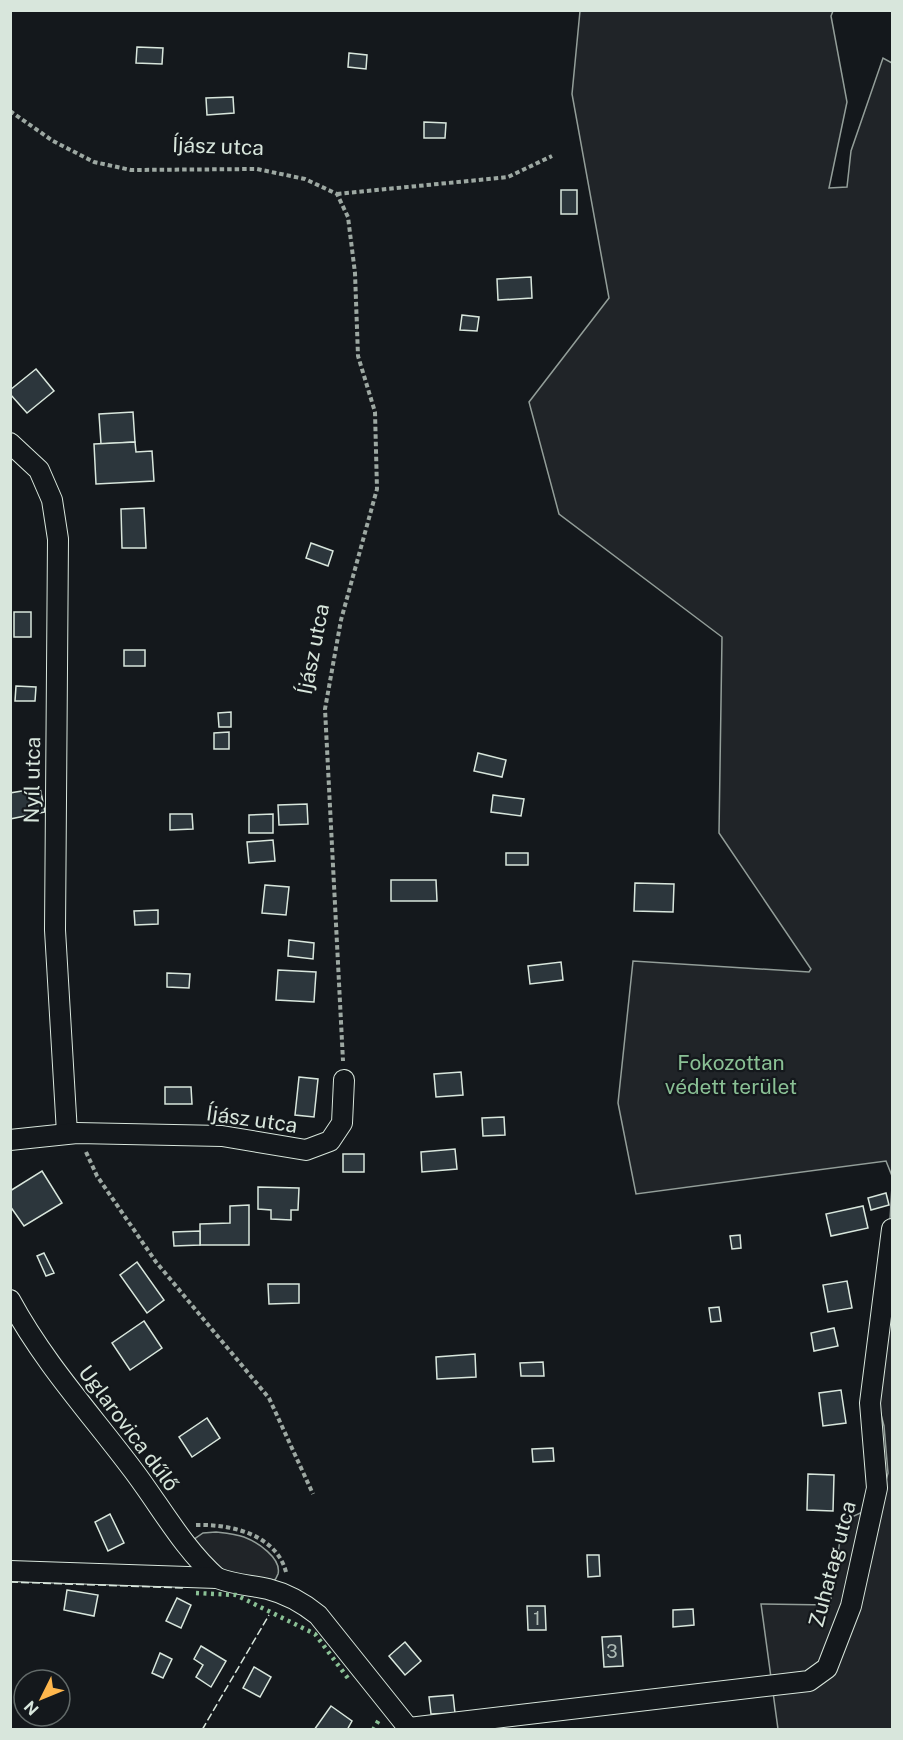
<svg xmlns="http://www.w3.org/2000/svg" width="903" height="1740" viewBox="0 0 903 1740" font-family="'Public Sans',sans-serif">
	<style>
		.green { fill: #202428; stroke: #939e99; stroke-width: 1.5 }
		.building { fill: #2c363c; stroke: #d8e6dc; stroke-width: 1.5 }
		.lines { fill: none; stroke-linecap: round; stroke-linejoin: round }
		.minor-casing { stroke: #d8e6dc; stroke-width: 22 }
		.path { stroke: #9da8a2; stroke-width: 4; stroke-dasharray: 4.5 3; stroke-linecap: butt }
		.minor { stroke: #14181c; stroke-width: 20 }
		.hedge { stroke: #8ac095; stroke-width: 4.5; stroke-dasharray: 3 4.5; stroke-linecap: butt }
		.fence { stroke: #d8e6dc; stroke-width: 1.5; stroke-dasharray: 8 3; stroke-linecap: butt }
		.labels { text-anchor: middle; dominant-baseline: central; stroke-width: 4.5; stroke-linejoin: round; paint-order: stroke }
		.number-label { font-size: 18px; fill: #adbab4 }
		.street-label { font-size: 21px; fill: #d8e6dc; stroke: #14181c }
		.park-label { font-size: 21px; fill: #8ac095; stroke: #14181c }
	</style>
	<rect width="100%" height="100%" fill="#14181c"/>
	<g class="green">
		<path d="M580 11H833L831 16 847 102 829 188 847 187 851 151 883 58 892 63V1176L886 1161 636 1194 618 1103 633 961 809 972 811 969 719 833 722 637 559 514 529 402 609 298 572 94Z"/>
		<path d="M892 1186V1729H778L761 1604 830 1605 843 1521 880 1504 888 1473 884 1426 879 1407Z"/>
		<path d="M216 1532C225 1533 236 1534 244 1537 257 1542 282 1558 278 1574 277 1577 275 1580 273 1582L216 1571 193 1540 203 1533Z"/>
	</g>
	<g class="building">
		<path d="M137 47 163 48 162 64 136 63Z"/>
		<path d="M349 53 367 55 366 69 348 67Z"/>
		<path d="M233 97 234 113 207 115 206 98Z"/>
		<path d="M424 122 446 123 445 138H424Z"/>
		<rect x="561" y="190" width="16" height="24"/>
		<path d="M531 277 532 298 498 300 497 279Z"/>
		<path d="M462 315 479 317 477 331 460 330Z"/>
		<path d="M36 369 54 391 27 413 10 394V390Z"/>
		<path d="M133 412 135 442 101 444 99 414Z"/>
		<path d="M135 442 136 452 152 451 154 481 96 484 94 444Z"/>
		<path d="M144 508 146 548H122L121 509Z"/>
		<path d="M311 543 333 551 328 566 306 558Z"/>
		<rect x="14" y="612" width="17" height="25"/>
		<rect x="124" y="650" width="21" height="16"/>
		<path d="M16 686 36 687 35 701H15Z"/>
		<path d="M231 712V727H219L218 713Z"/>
		<path d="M229 732V749H214V733Z"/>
		<path d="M478 753 506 760 502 777 474 771Z"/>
		<path d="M40 788 45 812 10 819V793Z"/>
		<path d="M493 795 524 799 521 816 491 812Z"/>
		<path d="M307 804 308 824 279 825 278 805Z"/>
		<path d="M170 814H192L193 829 170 830Z"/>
		<path d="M273 814V833H249V815Z"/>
		<path d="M273 840 275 861 249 863 247 842Z"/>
		<rect x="506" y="853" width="22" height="12"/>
		<path d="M391 880H436L437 901H391Z"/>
		<path d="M635 883 674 884 673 912 634 911Z"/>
		<path d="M265 885 289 887 286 915 262 913Z"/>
		<path d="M158 910V924L135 925 134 911Z"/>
		<path d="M289 940 314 943 313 959 288 956Z"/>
		<path d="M561 962 563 980 530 984 528 966Z"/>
		<path d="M278 970 316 972 314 1002 276 1000Z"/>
		<path d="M167 973 190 974 189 988 167 987Z"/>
		<path d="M461 1072 463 1095 436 1097 434 1074Z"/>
		<path d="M299 1077 318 1079 314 1117 295 1115Z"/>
		<path d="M165 1087H191L192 1104H165Z"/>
		<path d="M504 1117 505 1135 483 1136 482 1118Z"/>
		<path d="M455 1149 457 1169 422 1172 421 1152Z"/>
		<rect x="343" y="1154" width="21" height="18"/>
		<path d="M42 1171 62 1203 24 1226 10 1206V1191Z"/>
		<path d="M258 1187 299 1188 298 1210H291V1220L271 1219V1210L258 1209Z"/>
		<path d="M886 1193 889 1205 871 1210 868 1198Z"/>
		<path d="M249 1205V1245H200V1224L230 1223V1206Z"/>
		<path d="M863 1206 868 1228 831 1236 826 1214Z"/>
		<path d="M200 1231V1245L174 1246 173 1232Z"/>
		<path d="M740 1235 741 1248 732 1249 730 1236Z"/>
		<path d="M44 1253 54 1273 46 1276 37 1256Z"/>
		<path d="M137 1262 164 1300 147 1313 120 1275Z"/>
		<path d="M847 1281 852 1308 828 1312 823 1285Z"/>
		<path d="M268 1284H299V1303L269 1304Z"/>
		<path d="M719 1307 721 1321 711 1322 709 1308Z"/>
		<path d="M144 1321 162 1348 130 1370 112 1343Z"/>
		<path d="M834 1328 838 1346 814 1351 811 1333Z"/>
		<path d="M475 1354 476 1377 437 1379 436 1357Z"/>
		<path d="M543 1362 544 1376H521L520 1363Z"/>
		<path d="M841 1390 846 1423 823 1426 819 1393Z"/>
		<path d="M207 1418 220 1438 192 1457 179 1437Z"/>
		<path d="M553 1448 554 1461 533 1462 532 1449Z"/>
		<path d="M808 1474 834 1475 833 1511 807 1510Z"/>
		<path d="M110 1514 124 1543 108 1551 95 1522Z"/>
		<path d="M587 1555H599L600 1576 588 1577Z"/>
		<path d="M67 1590 98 1595 94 1616 64 1610Z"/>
		<path d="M177 1598 191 1605 181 1628 166 1621Z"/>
		<path d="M527 1606H545L546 1630H528Z"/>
		<path d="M693 1609 694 1625 673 1627V1610Z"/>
		<path d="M621 1636 623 1666 604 1667 602 1637Z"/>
		<path d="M405 1642 421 1661 405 1675 389 1656Z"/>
		<path d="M201 1646 226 1661 211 1687 196 1677 203 1665 194 1659Z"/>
		<path d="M160 1653 172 1659 163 1678 152 1673Z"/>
		<path d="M254 1667 271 1677 260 1697 243 1688Z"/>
		<path d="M453 1695 455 1713 431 1714 429 1697Z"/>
		<path d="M331 1706 352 1721 347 1730H314Z"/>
	</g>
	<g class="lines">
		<defs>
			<g id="minor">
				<path d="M10 443 39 470 52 500 58 539 55 930 67 1133"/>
				<path d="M10 1140 77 1133 222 1136 306 1150 330 1141 342 1123 344 1080"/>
				<path d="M10 1300C44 1363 91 1414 133 1470 161 1507 183 1548 217 1578"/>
				<path d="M10 1571 217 1578C236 1585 249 1585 268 1589 288 1594 303 1603 318 1615L410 1730"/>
				<path d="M409 1728 809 1681 827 1668 851 1606 877 1488 870 1403 892 1229"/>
			</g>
		</defs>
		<use href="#minor" class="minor-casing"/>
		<g class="path">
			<path d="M10 111 53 141 94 162 131 170 257 169 305 179 337 194 348 217 355 273 358 356 375 412 377 489 341 620 325 709 343 1061"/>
			<path d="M337 194 508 177 552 156"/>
			<path d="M86 1152 97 1176 156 1262 269 1398 313 1494"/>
			<path d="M196 1525C230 1524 276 1534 286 1572"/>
		</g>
		<use href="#minor" class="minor"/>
		<g class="hedge">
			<path d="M196 1593 236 1595 315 1634 350 1681"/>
			<path d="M373 1730 380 1718"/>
		</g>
		<g class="fence">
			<path d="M10 1582 185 1588"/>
			<path d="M202 1730 269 1615"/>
		</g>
	</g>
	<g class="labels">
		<g class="number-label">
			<text x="537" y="1618">1</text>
			<text x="612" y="1651">3</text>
		</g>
		<g class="street-label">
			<text transform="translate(218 146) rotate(2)">Íjász utca</text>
			<text transform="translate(313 649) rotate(-79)">Íjász utca</text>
			<text transform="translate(32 780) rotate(-89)">Nyíl utca</text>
			<text transform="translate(252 1119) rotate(8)">Íjász utca</text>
			<text transform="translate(129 1428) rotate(53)">Uglarovica dűlő</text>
			<text transform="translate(832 1564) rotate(-75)">Zuhatag utca</text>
		</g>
		<g class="park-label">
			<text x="731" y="1062">Fokozottan<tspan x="731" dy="24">védett terület</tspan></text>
		</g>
	</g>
	<rect width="903" height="1740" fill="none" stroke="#d8e6dc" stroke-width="24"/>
	<g transform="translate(42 1698) rotate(227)"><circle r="28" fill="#14181c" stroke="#626a69" stroke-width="1.5"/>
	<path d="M0-4.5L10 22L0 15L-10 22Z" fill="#ffb74d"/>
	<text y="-9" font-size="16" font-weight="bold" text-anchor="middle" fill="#d8e6dc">N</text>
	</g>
</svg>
